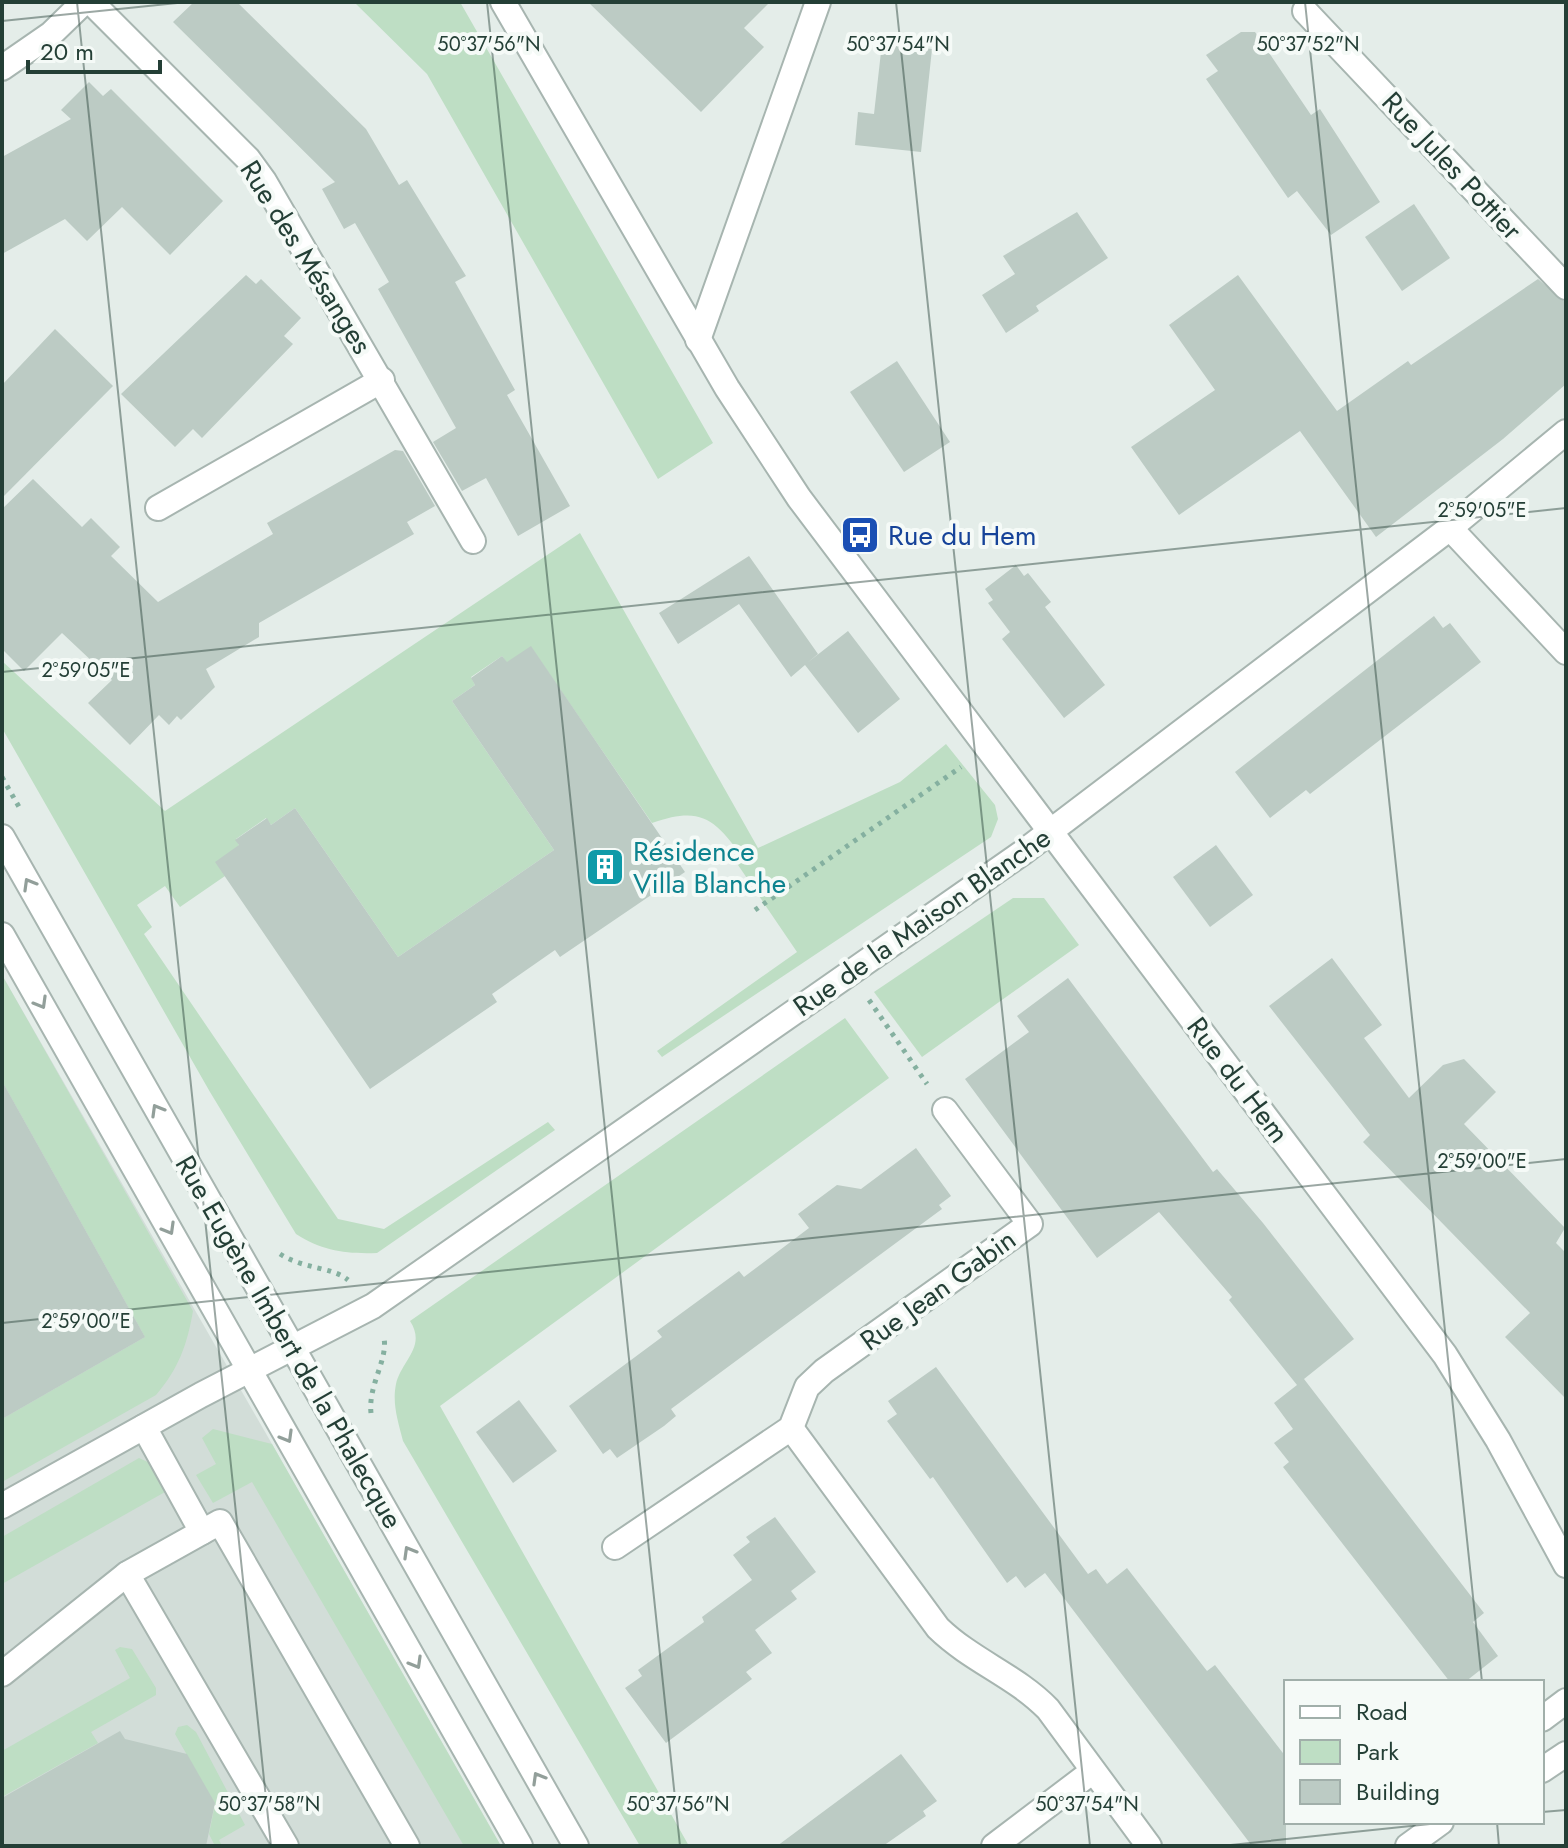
<svg xmlns="http://www.w3.org/2000/svg" width="1568" height="1848" viewBox="0 0 1568 1848" font-family="Jost,sans-serif">
	<style>
		.built { fill: #d2ddd8 }
		.green { fill: #bedec4 }
		.building { fill: #bccbc4 }
		.lines { fill: none; stroke-linecap: round; stroke-linejoin: round }
		.minor-casing { stroke: #a7b5b0; stroke-width: 28 }
		.path { stroke: #85b0a0; stroke-width: 5; stroke-dasharray: 4 6; stroke-linecap: butt }
		.minor { stroke: #fff; stroke-width: 24 }
		.oneway { stroke: #929f9a }
		.ticks { fill: none; stroke: #243f36; stroke-width: 2; stroke-opacity: 0.45 }
		.labels { text-anchor: middle; dominant-baseline: central; stroke-width: 8; stroke-linejoin: round; paint-order: stroke }
		.street-label { font-size: 28px; fill: #243f36; stroke: #f5faf7 }
		.transit-label { font-size: 28px; fill: #164399; stroke: #f5faf7; text-anchor: start }
		.culture-label { font-size: 28px; fill: #0d838f; stroke: #f5faf7; text-anchor: start }
		.ticks-label { font-size: 20px; text-anchor: middle; fill: #243f36; stroke: #f5faf7; stroke-width: 8; stroke-linejoin: round; paint-order: stroke }
	</style>
	<rect width="100%" height="100%" fill="#e4ede9"/>
	<path class="built" d="M2 975 272 1444 501 1846H2Z"/>
	<g class="green">
		<path d="M354 2H460L713 443 658 479 427 74Z"/>
		<path d="M580 533 758 848 900 782 946 744 995 805 998 819 991 837 662 1057 657 1051 797 952 738 865 745 860C715 820 703 805 652 823L531 647 507 663 502 656 471 677 475 685 452 701 554 850 398 957 295 808 271 825 266 818 236 839 239 845 225 876 180 907 165 886 137 905 152 927 144 934 338 1219 384 1229 548 1122 555 1130 377 1253C345 1254 323 1251 296 1234L210 1092 2 728V661L165 811Z"/>
		<path d="M1013 898H1044L1079 945 922 1057 874 992Z"/>
		<path d="M2 975 193 1311C187 1345 179 1368 156 1395L2 1482V1419L145 1337 2 1081Z"/>
		<path d="M845 1018 889 1078 440 1406 689 1846H640L403 1441C398 1421 392 1404 396 1384 401 1361 427 1347 410 1321Z"/>
		<path d="M213 1429 272 1444 501 1846H464L252 1482 213 1503 196 1475 216 1464 202 1438Z"/>
		<path d="M139 1458 150 1463 165 1492 2 1584V1537Z"/>
		<path d="M120 1647 132 1649 156 1688V1695L91 1732 98 1743 2 1797V1751L130 1678 115 1650Z"/>
		<path d="M187 1725 196 1732 245 1825 219 1840 222 1846H215L209 1834 215 1804 175 1734 178 1727Z"/>
	</g>
	<g class="building">
		<path d="M194 2H237L366 129 399 185 407 180 466 276 455 282 515 390 507 395 570 506 518 536 486 478 462 491 433 442 456 428 378 289 389 282 355 223 344 229 322 189 335 182 173 22Z"/>
		<path d="M588 2H770L744 28 764 47 701 112Z"/>
		<path d="M1241 32H1255L1311 115 1320 109 1380 202 1331 235 1297 191 1288 198 1206 79 1218 71 1206 55Z"/>
		<path d="M882 43 932 49 921 152 855 145 858 112 874 114Z"/>
		<path d="M89 82 103 96 111 89 223 201 170 255 122 207 87 241 65 219 2 254V157L71 119 61 110Z"/>
		<path d="M1414 204 1450 258 1402 291 1365 237Z"/>
		<path d="M1077 212 1108 258 1036 306 1039 311 1006 333 982 295 1015 274 1003 256Z"/>
		<path d="M246 275 256 284 261 279 301 318 284 336 293 344 202 438 193 429 175 447 121 394Z"/>
		<path d="M1238 275 1337 411 1408 361 1411 365 1538 279 1566 303V384L1503 439 1376 537 1300 431 1179 515 1131 447 1215 390 1169 325Z"/>
		<path d="M55 329 113 386 2 498V385Z"/>
		<path d="M897 361 950 442 904 472 850 392Z"/>
		<path d="M395 450 403 451 435 506 407 522 414 534 259 623V637L206 669 215 687 181 720 177 716 169 725 159 715 130 745 88 703 112 680 62 633 24 671 2 649V509L33 479 82 527 91 518 120 547 111 556 158 602 273 534 267 523Z"/>
		<path d="M749 556 818 654 807 663 848 631 900 699 858 733 805 665 791 677 739 604 678 644 659 613Z"/>
		<path d="M1016 565 1024 576 1028 573 1051 602 1045 607 1105 685 1064 718 1002 639 1010 632 988 603 993 600 985 589Z"/>
		<path d="M1434 616 1443 628 1450 623 1481 662 1310 794 1306 790 1270 818 1235 772Z"/>
		<path d="M531 646 685 872 560 957 555 950 492 994 497 1002 370 1089 215 862 239 845 235 840 267 818 271 825 295 808 398 957 554 850 452 701 475 685 471 678 502 656 507 662Z"/>
		<path d="M1216 845 1253 895 1210 927 1173 877Z"/>
		<path d="M1332 958 1382 1025 1364 1038 1409 1098 1443 1065 1464 1059 1496 1092 1464 1124 1565 1228 1556 1243 1566 1253V1399L1505 1337 1530 1313 1363 1142 1370 1135 1269 1006Z"/>
		<path d="M1068 978 1213 1172 1217 1169 1263 1223 1354 1339 1304 1379 1484 1613 1473 1622 1498 1656 1465 1682H1450L1283 1467 1289 1462 1274 1443 1293 1429 1274 1403 1297 1385 1229 1300 1232 1297 1159 1212 1097 1258 965 1079 1029 1032 1017 1016Z"/>
		<path d="M2 1081 145 1337 2 1419Z"/>
		<path d="M916 1148 951 1196 939 1205 942 1209 671 1409 676 1416 664 1426 617 1458 610 1449 603 1454 569 1406 662 1337 657 1331 739 1271 744 1277 809 1228 798 1214 837 1185 861 1189Z"/>
		<path d="M936 1367 1088 1574 1096 1569 1107 1584 1127 1568 1207 1671 1215 1665 1286 1757V1846H1252L1045 1573 1025 1588 1016 1576 1007 1583 933 1477 930 1479 887 1421 897 1414 888 1401Z"/>
		<path d="M519 1400 557 1451 513 1483 476 1432Z"/>
		<path d="M775 1517 816 1572 791 1591 797 1599 755 1630 772 1653 746 1672 752 1679 666 1743 625 1688 642 1676 638 1670 704 1622 702 1617 752 1580 733 1555 750 1542 746 1537Z"/>
		<path d="M120 1731 125 1739 187 1754 215 1803 206 1846H2V1798Z"/>
		<path d="M901 1754 937 1801 923 1811 926 1816 883 1846H777Z"/>
	</g>
	<g class="lines">
		<defs>
			<g id="minor">
				<path d="M91 2 248 159 264 181 473 541"/>
				<path d="M503 2 727 388 799 498 1445 1355 1498 1440 1566 1565"/>
				<path d="M1305 11 1566 287"/>
				<path d="M2 68 51 34 84 2"/>
				<path d="M698 340 818 2"/>
				<path d="M158 508 382 380"/>
				<path d="M1450 528 1566 652"/>
				<path d="M2 837 576 1846"/>
				<path d="M2 935 520 1846"/>
				<path d="M144 1427 202 1532"/>
				<path d="M791 1428 938 1628C972 1661 1016 1676 1048 1709L1149 1846"/>
				<path d="M2 1506 201 1395 373 1306 1022 853 1450 528 1566 432"/>
				<path d="M615 1547 791 1428 807 1387 824 1371 1030 1224 945 1110"/>
				<path d="M127 1574 286 1846"/>
				<path d="M2 1674 127 1574 220 1522 407 1846"/>
				<path d="M1542 1719 1566 1701"/>
				<path d="M1542 1770 1566 1754"/>
				<path d="M994 1846 1093 1771"/>
				<path d="M1408 1846 1441 1822"/>
			</g>
		</defs>
		<use href="#minor" class="minor-casing"/>
		<g class="path">
			<path d="M2 777 19 807"/>
			<path d="M755 910 961 767"/>
			<path d="M869 1000 927 1084"/>
			<path d="M280 1254C303 1269 333 1267 348 1280"/>
			<path d="M371 1413C368 1385 388 1360 384 1338"/>
		</g>
		<use href="#minor" class="minor"/>
	</g>
	<defs><path id="oneway-chevron" d="M-2-3.5L2.5 0L-2 3.5" fill="none" stroke-width="1.6" stroke-linecap="round" stroke-linejoin="round" transform="scale(2)"/></defs>
	<g class="oneway">
		<use href="#oneway-chevron" transform="translate(29 884) rotate(-120)"/>
		<use href="#oneway-chevron" transform="translate(41 1003) rotate(60)"/>
		<use href="#oneway-chevron" transform="translate(157 1110) rotate(-120)"/>
		<use href="#oneway-chevron" transform="translate(169 1229) rotate(60)"/>
		<use href="#oneway-chevron" transform="translate(287 1437) rotate(60)"/>
		<use href="#oneway-chevron" transform="translate(409 1552) rotate(-120)"/>
		<use href="#oneway-chevron" transform="translate(416 1663) rotate(60)"/>
		<use href="#oneway-chevron" transform="translate(538 1778) rotate(-120)"/>
	</g>
	<path class="ticks" d="M77 2 271 1846M487 2 680 1846M896 2 1090 1846M1305 2 1482 1682M2 21 187 2M2 672 1566 508M2 1323 1566 1159M1542 1812 1566 1810M1497 1822 1499 1846M1221 1846 1449 1822"/>
	<defs>
		<symbol id="bus-square" viewBox="-11 -11 22 22"><rect x="-9" y="-9" width="18" height="18" rx="4" fill="#1a4fb4" stroke="#f5faf7"/><path d="M-5-6H5V4H4V6H2V4H-2V6H-4V4H-5ZM-3.5-4V0h7V-4ZM-3.5 1.2v1.5H-2V1.2ZM2 1.2v1.5H3.5V1.2Z" fill="#fff"/></symbol>
		<symbol id="building-square" viewBox="-11 -11 22 22"><rect x="-9" y="-9" width="18" height="18" rx="4" fill="#0f9aa8" stroke="#f5faf7"/><path d="M-4-6H4V6H1V3H-1V6H-4ZM-2.5-4.3h1.7v1.8h-1.7ZM.8-4.3h1.7v1.8H.8ZM-2.5-1h1.7V.8h-1.7ZM.8-1h1.7V.8H.8Z" fill="#fff"/></symbol>
	</defs>
	<g fill-rule="evenodd">
		<use href="#bus-square" x="838" y="513" width="44" height="44"/>
		<use href="#building-square" x="583" y="845" width="44" height="44"/>
	</g>
	<g class="labels">
		<g class="street-label">
			<text transform="translate(1452 166) rotate(47)">Rue Jules Pottier</text>
			<text transform="translate(306 257) rotate(58)">Rue des Mésanges</text>
			<text transform="translate(922 922) rotate(-35)">Rue de la Maison Blanche</text>
			<text transform="translate(1238 1080) rotate(53)">Rue du Hem</text>
			<text transform="translate(938 1290) rotate(-36)">Rue Jean Gabin</text>
			<text transform="translate(289 1342) rotate(60)">Rue Eugène Imbert de la Phalecque</text>
		</g>
		<g class="transit-label">
			<text x="888" y="535">Rue du Hem</text>
		</g>
		<g class="culture-label">
			<text x="633" y="851">Résidence<tspan x="633" dy="32">Villa Blanche</tspan></text>
		</g>
	</g>
	<g class="ticks-label">
		<text x="489" y="51">50°37'56"N</text>
		<text x="898" y="51">50°37'54"N</text>
		<text x="1308" y="51">50°37'52"N</text>
		<text x="1482" y="517">2°59'05"E</text>
		<text x="86" y="677">2°59'05"E</text>
		<text x="1482" y="1168">2°59'00"E</text>
		<text x="86" y="1328">2°59'00"E</text>
		<text x="269" y="1811">50°37'58"N</text>
		<text x="678" y="1811">50°37'56"N</text>
		<text x="1087" y="1811">50°37'54"N</text>
	</g>
	<rect width="1568" height="1848" fill="none" stroke="#243f36" stroke-width="8"/>
	<rect x="1284" y="1680" width="260" height="144" fill="#f5faf7" stroke="#a1afaa" stroke-width="2"/>
	<rect x="1300" y="1706" width="40" height="12" fill="#ffffff" stroke="#a1afaa" stroke-width="2"/>
	<text x="1356" y="1720" font-size="24" fill="#243f36">Road</text>
	<rect x="1300" y="1740" width="40" height="24" fill="#bedec4" stroke="#a1afaa" stroke-width="2"/>
	<text x="1356" y="1760" font-size="24" fill="#243f36">Park</text>
	<rect x="1300" y="1780" width="40" height="24" fill="#bccbc4" stroke="#a1afaa" stroke-width="2"/>
	<text x="1356" y="1800" font-size="24" fill="#243f36">Building</text>
	<path d="M28 60v12h132v-12" fill="none" stroke="#243f36" stroke-width="4"/>
	<text x="40" y="60" font-size="24" fill="#243f36" stroke="#f5faf7" stroke-width="6" paint-order="stroke">20 m</text>
</svg>
